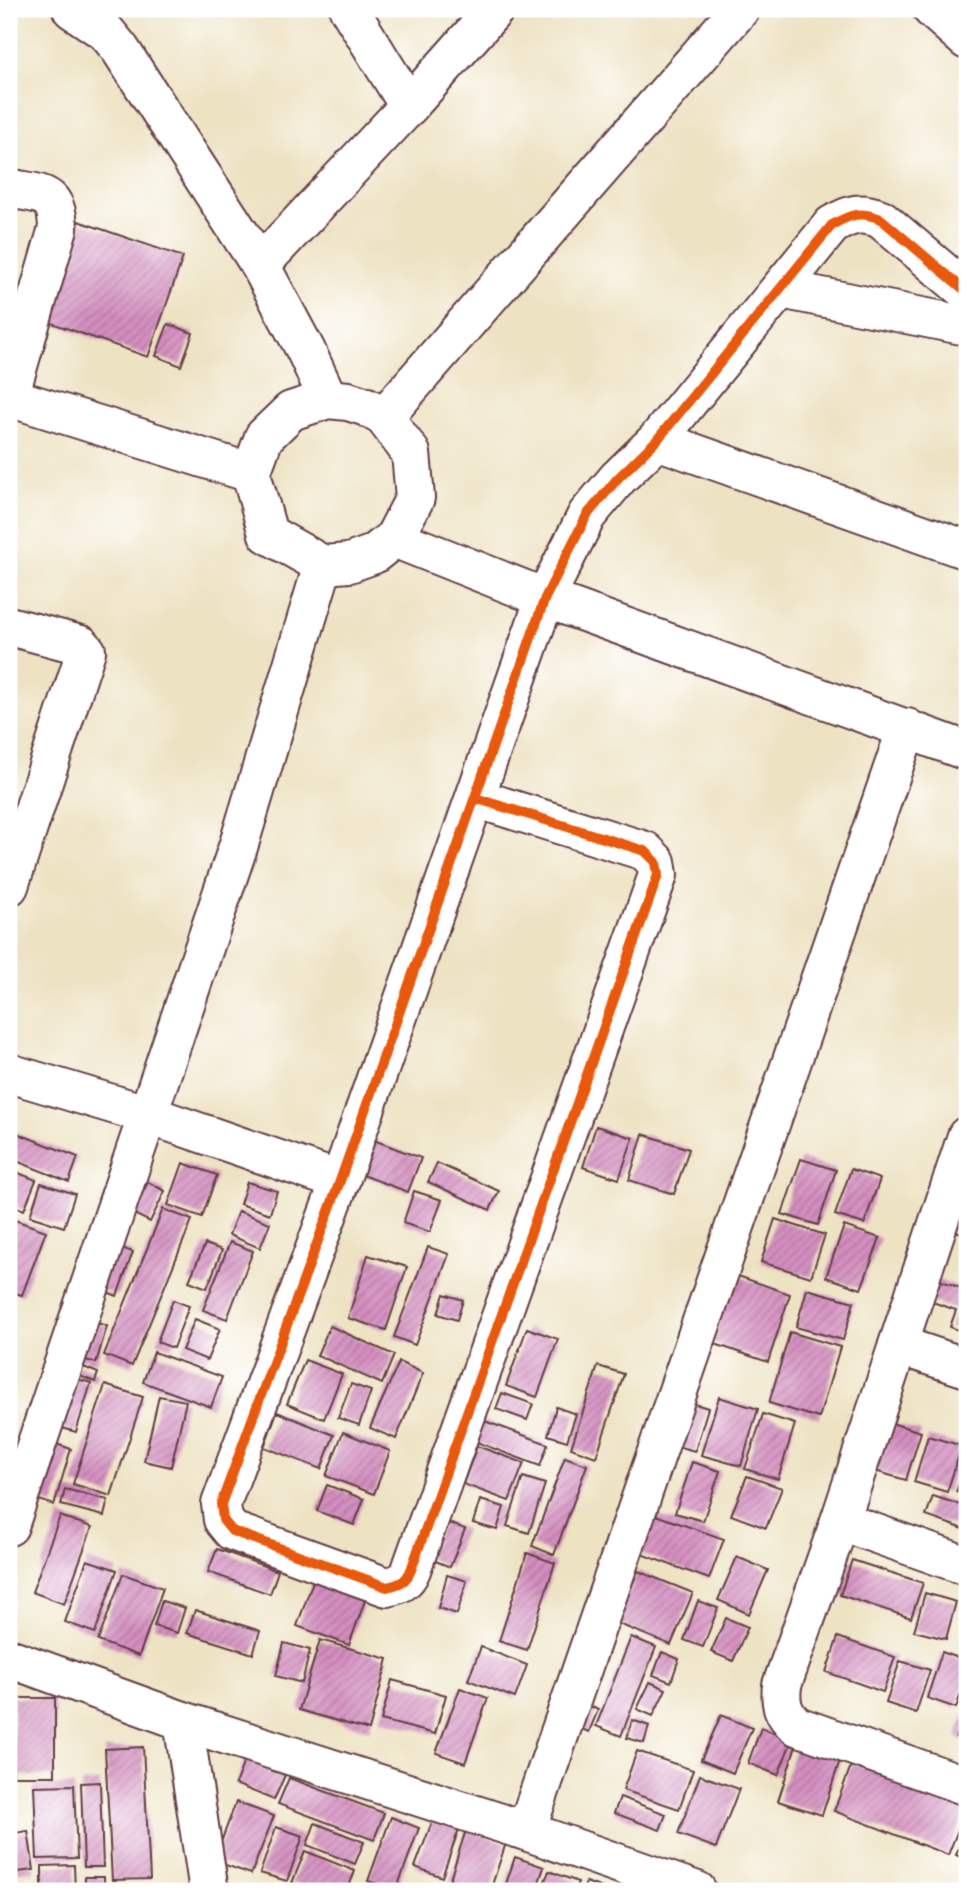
<svg xmlns="http://www.w3.org/2000/svg" width="976" height="1900" viewBox="0 0 976 1900" font-family="'Indie Flower',sans-serif">
	<style>
		.building { fill: url(#building-hatch) }
		.lines { fill: none; stroke-linecap: round; stroke-linejoin: round }
		.minor-casing { stroke: #623c42; stroke-width: 42 }
		.minor { stroke: #fff; stroke-width: 38 }
		.cycleway-casing { stroke: #fff; stroke-width: 15 }
		.cycleway { stroke: #e8590c; stroke-width: 10 }
	</style>
	<defs>
		<pattern id="building-hatch" width="6" height="6" patternUnits="userSpaceOnUse" patternTransform="scale(1.75)"><rect width="6" height="6" fill="#d48fc0"/><path d="M-1 1l2-2M0 6l6-6M5 7l2-2" fill="none" stroke="#ae749c"/></pattern>
	</defs>
	<rect width="100%" height="100%" fill="#fff"/>
	<filter id="ink" filterUnits="userSpaceOnUse"><feTurbulence type="fractalNoise" baseFrequency=".0143" numOctaves="2"/><feDisplacementMap in="SourceGraphic" scale="14" xChannelSelector="R" yChannelSelector="G"/><feConvolveMatrix kernelMatrix="1 2 1 2 8 2 1 2 1" color-interpolation-filters="sRGB"/></filter>
	<filter id="wash" filterUnits="userSpaceOnUse"><feTurbulence type="fractalNoise" baseFrequency=".00686" numOctaves="4" result="noise"/><feDisplacementMap in="SourceGraphic" scale="28" xChannelSelector="R" yChannelSelector="G"/><feGaussianBlur stdDeviation="1.57" result="paint"/><feColorMatrix in="noise" values="0 0 0 0 0 0 0 0 0 0 0 0 0 0 0 0 0 1.4 0 .05"/><feComposite in="paint" operator="in"/></filter>
	<g filter="url(#wash)">
		<rect width="100%" height="100%" fill="#ede2c2"/>
		<g id="blocks">
			<g class="building">
				<path d="M78 221 183 257 148 357 43 320Z"/>
				<path d="M168 324 193 333 181 366 156 356Z"/>
				<path d="M596 1126 633 1138 619 1179 583 1167Z"/>
				<path d="M9 1130 78 1157 69 1182 9 1158Z"/>
				<path d="M643 1134 689 1149 674 1194 629 1180Z"/>
				<path d="M371 1139 421 1158 408 1192 357 1173Z"/>
				<path d="M801 1159 836 1170 818 1225 782 1214Z"/>
				<path d="M183 1163 217 1175 202 1217 168 1205Z"/>
				<path d="M437 1163 499 1191 490 1210 428 1182Z"/>
				<path d="M9 1169 36 1180 24 1210 9 1204Z"/>
				<path d="M851 1169 880 1179 864 1224 835 1215Z"/>
				<path d="M148 1182 165 1191 150 1222 132 1213Z"/>
				<path d="M247 1182 277 1191 270 1214 240 1204Z"/>
				<path d="M41 1183 75 1194 64 1227 30 1216Z"/>
				<path d="M414 1191 442 1200 430 1232 403 1223Z"/>
				<path d="M957 1199 967 1203V1235L947 1228Z"/>
				<path d="M163 1209 192 1220 132 1366 104 1355Z"/>
				<path d="M238 1211 270 1223 260 1248 229 1235Z"/>
				<path d="M9 1218 46 1231 22 1295 9 1291Z"/>
				<path d="M775 1219 825 1235 811 1277 761 1262Z"/>
				<path d="M844 1226 880 1238 861 1289 826 1277Z"/>
				<path d="M230 1242 253 1251 227 1319 203 1310Z"/>
				<path d="M205 1244 222 1250 207 1288 189 1281Z"/>
				<path d="M113 1245 133 1252 117 1296 97 1288Z"/>
				<path d="M428 1247 449 1254 415 1345 394 1337Z"/>
				<path d="M368 1255 407 1267 386 1330 348 1318Z"/>
				<path d="M735 1275 790 1294 768 1362 712 1343Z"/>
				<path d="M928 1276 964 1289 967 1280V1333L950 1327 956 1310 921 1298Z"/>
				<path d="M807 1289 854 1302 843 1340 796 1327Z"/>
				<path d="M444 1294 463 1300 457 1320 438 1314Z"/>
				<path d="M173 1300 189 1306 173 1348 157 1342Z"/>
				<path d="M195 1319 220 1329 207 1360 182 1350Z"/>
				<path d="M90 1321 107 1326 96 1363 79 1358Z"/>
				<path d="M330 1326 394 1355 382 1384 317 1355Z"/>
				<path d="M527 1328 558 1339 537 1397 506 1386Z"/>
				<path d="M790 1332 840 1347 819 1418 769 1403Z"/>
				<path d="M154 1352 222 1377 211 1407 143 1382Z"/>
				<path d="M305 1360 342 1374 324 1419 287 1404Z"/>
				<path d="M399 1362 423 1373 396 1439 370 1428Z"/>
				<path d="M79 1365 98 1373 95 1382 75 1374Z"/>
				<path d="M598 1366 624 1374 596 1457 571 1448Z"/>
				<path d="M70 1377 91 1383 76 1432 55 1426Z"/>
				<path d="M351 1384 371 1391 359 1425 338 1418Z"/>
				<path d="M105 1385 143 1397 111 1496 73 1484Z"/>
				<path d="M502 1393 533 1404 527 1420 496 1409Z"/>
				<path d="M159 1396 186 1401 171 1467 144 1461Z"/>
				<path d="M719 1397 758 1409 741 1466 701 1455Z"/>
				<path d="M685 1401 708 1408 695 1451 672 1445Z"/>
				<path d="M556 1407 576 1414 567 1441 548 1435Z"/>
				<path d="M277 1412 334 1435 321 1469 264 1447Z"/>
				<path d="M763 1414 795 1424 778 1479 745 1469Z"/>
				<path d="M479 1419 548 1444 540 1466 471 1440Z"/>
				<path d="M891 1423 921 1432 906 1480 875 1471Z"/>
				<path d="M343 1432 390 1451 374 1494 326 1476Z"/>
				<path d="M928 1436 962 1446 947 1492 914 1482Z"/>
				<path d="M44 1440 71 1449 54 1505 27 1496Z"/>
				<path d="M477 1446 524 1463 509 1501 463 1484Z"/>
				<path d="M565 1457 587 1465 554 1555 532 1546Z"/>
				<path d="M692 1462 720 1471 703 1521 675 1513Z"/>
				<path d="M967 1464V1496L956 1492Z"/>
				<path d="M747 1476 782 1488 766 1528 731 1515Z"/>
				<path d="M523 1477 545 1484 529 1533 507 1526Z"/>
				<path d="M327 1485 364 1499 354 1525 317 1511Z"/>
				<path d="M65 1489 108 1500 104 1516 61 1505Z"/>
				<path d="M933 1496 967 1507V1530L926 1516Z"/>
				<path d="M480 1500 504 1507 497 1530 473 1523Z"/>
				<path d="M644 1511 724 1539 709 1579 630 1550Z"/>
				<path d="M60 1516 92 1527 64 1604 32 1592Z"/>
				<path d="M443 1521 465 1529 450 1567 428 1558Z"/>
				<path d="M217 1549 278 1571 270 1594 208 1572Z"/>
				<path d="M527 1553 555 1563 527 1650 499 1641Z"/>
				<path d="M737 1557 768 1570 749 1614 718 1600Z"/>
				<path d="M87 1560 117 1570 95 1633 65 1622Z"/>
				<path d="M852 1560 923 1583 911 1618 840 1595Z"/>
				<path d="M638 1571 693 1593 671 1645 616 1623Z"/>
				<path d="M316 1573 368 1592 349 1645 297 1626Z"/>
				<path d="M123 1574 163 1588 139 1656 98 1641Z"/>
				<path d="M447 1575 467 1581 457 1614 438 1608Z"/>
				<path d="M925 1593 956 1602 946 1639 914 1631Z"/>
				<path d="M162 1601 185 1608 177 1633 154 1626Z"/>
				<path d="M698 1601 718 1608 703 1647 684 1640Z"/>
				<path d="M195 1610 260 1631 253 1654 187 1633Z"/>
				<path d="M726 1618 748 1627 733 1661 711 1652Z"/>
				<path d="M631 1637 656 1647 621 1736 596 1726Z"/>
				<path d="M838 1637 895 1657 883 1692 826 1672Z"/>
				<path d="M320 1640 388 1659 369 1730 299 1710Z"/>
				<path d="M284 1643 310 1650 302 1683 276 1676Z"/>
				<path d="M481 1647 527 1665 515 1698 468 1680Z"/>
				<path d="M662 1652 679 1659 671 1682 653 1675Z"/>
				<path d="M942 1652 967 1661V1676L956 1708 927 1698Z"/>
				<path d="M900 1661 930 1670 916 1713 886 1703Z"/>
				<path d="M392 1680 446 1695 435 1734 381 1720Z"/>
				<path d="M650 1682 666 1689 653 1716 637 1709Z"/>
				<path d="M460 1688 488 1698 465 1763 436 1753Z"/>
				<rect x="13" y="1698" width="42" height="78"/>
				<path d="M588 1705 598 1710 589 1732 579 1728Z"/>
				<path d="M721 1715 752 1728 733 1773 701 1760Z"/>
				<path d="M964 1716 967 1718V1741L956 1737Z"/>
				<path d="M632 1720 649 1726 644 1743 627 1738Z"/>
				<path d="M761 1728 792 1740 778 1775 748 1763Z"/>
				<path d="M799 1736 843 1751 822 1815 778 1801Z"/>
				<path d="M143 1747 150 1879 112 1880 105 1749Z"/>
				<path d="M637 1751 693 1770 679 1809 623 1790Z"/>
				<path d="M245 1759 285 1775 274 1800 235 1784Z"/>
				<path d="M852 1763 967 1807 948 1855 834 1811Z"/>
				<path d="M700 1775 739 1789 716 1848 678 1834Z"/>
				<path d="M289 1778 384 1813 374 1840 278 1804Z"/>
				<path d="M100 1782 103 1867H84L81 1783Z"/>
				<path d="M74 1785 77 1858 37 1859 34 1786Z"/>
				<path d="M620 1797 666 1814 660 1830 614 1813Z"/>
				<path d="M236 1802 274 1816 251 1874 214 1861Z"/>
				<path d="M391 1817 419 1828 396 1891 368 1881Z"/>
				<path d="M434 1817 460 1826 442 1877 415 1867Z"/>
				<path d="M315 1823 364 1842 355 1864 307 1845Z"/>
				<path d="M276 1827 303 1836 287 1881 260 1873Z"/>
				<path d="M967 1827V1860L956 1855Z"/>
				<path d="M466 1830 506 1843 490 1891H476L449 1882Z"/>
				<path d="M28 1831 34 1870 9 1873V1834Z"/>
				<path d="M305 1851 355 1871 347 1891H314L292 1883Z"/>
				<path d="M515 1857 544 1867 536 1891H528L506 1884Z"/>
				<path d="M74 1865 75 1891H42V1866Z"/>
				<path d="M549 1871 578 1882 574 1891H541Z"/>
				<rect x="85" y="1877" width="19" height="14"/>
				<path d="M586 1882 610 1891H583Z"/>
			</g>
		</g>
	</g>
	<g filter="url(#ink)">
		<use href="#blocks" fill-opacity="0" stroke="#623c42" stroke-width="2"/>
		<g class="lines">
			<defs>
				<g id="minor">
					<path d="M72 9 106 32 120 49 260 265 306 351 328 399"/>
					<path d="M932 9 967 40"/>
					<path d="M409 106 495 9"/>
					<path d="M9 188C40 195 57 190 58 228L9 397"/>
					<path d="M260 265 409 106 349 9"/>
					<path d="M781 289 967 326"/>
					<path d="M9 397 251 473"/>
					<path d="M328 399 348 401 367 407 384 417 411 453 415 498 394 538 374 554 349 563 323 565 268 534 251 473 264 437 291 411Z"/>
					<path d="M384 417 740 9"/>
					<path d="M657 440 967 550"/>
					<path d="M394 538 545 598 967 751"/>
					<path d="M9 626 81 645 86 651 9 886"/>
					<path d="M475 798 645 851 656 862 658 875 411 1570C406 1582 400 1584 387 1587L232 1531 223 1520 221 1504 340 1181 545 598 587 515 618 478 657 440 832 225C851 214 860 211 881 219L967 292"/>
					<path d="M9 1073 149 1115 340 1181"/>
					<path d="M967 1136 840 1521 782 1685C780 1703 782 1714 797 1726L967 1786"/>
					<path d="M898 1345 967 1368"/>
					<path d="M840 1521 967 1566"/>
					<path d="M9 1526 239 844 323 565"/>
					<path d="M9 1658 183 1721 526 1831 697 1891"/>
					<path d="M183 1721 209 1891"/>
					<path d="M526 1831 907 728"/>
				</g>
			</defs>
			<use href="#minor" class="minor-casing"/>
			<use href="#minor" class="minor"/>
			<defs>
				<path id="cycleway" d="M475 798 645 851 656 862 658 875 411 1570C406 1582 400 1584 387 1587L232 1531 223 1520 221 1504 340 1181 545 598 587 515 618 478 657 440 832 225C851 214 860 211 881 219L967 292"/>
			</defs>
			<use href="#cycleway" class="cycleway-casing"/>
			<use href="#cycleway" class="cycleway"/>
		</g>
	</g>
	<rect width="976" height="1900" fill="none" stroke="#fff" stroke-width="35"/>
</svg>
